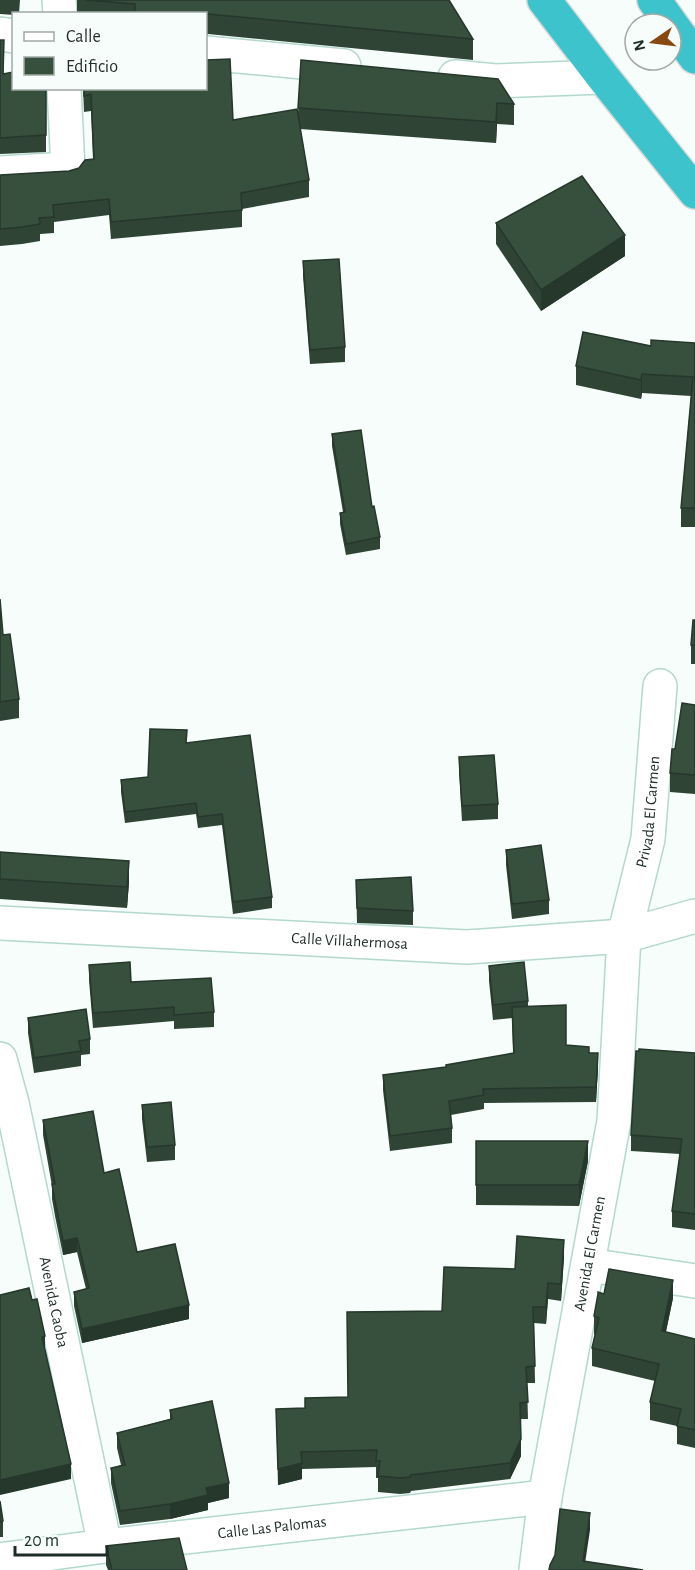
<svg xmlns="http://www.w3.org/2000/svg" width="695" height="1570" viewBox="0 0 695 1570" font-family="'Alegreya Sans',sans-serif">
	<style>
		.lines { fill: none; stroke-linecap: round; stroke-linejoin: round }
		.minor-casing { stroke: #b3d8ce; stroke-width: 36 }
		.highway-casing { stroke: #d6d9d8; stroke-width: 36 }
		.minor { stroke: #fff; stroke-width: 33 }
		.highway { stroke: #3dc3cc; stroke-width: 33 }
		.wall { fill: #2f4434 }
		.shaded-wall { fill: #26372b }
		.building { fill: #374f3d; stroke: #26372b; stroke-width: 1.5 }
		.labels { text-anchor: middle; dominant-baseline: central; stroke-width: 6; stroke-linejoin: round; paint-order: stroke }
		.street-label { font-size: 16px; fill: #1e2c28; stroke: #f6fdfb }
	</style>
	<rect width="100%" height="100%" fill="#f6fdfb"/>
	<g class="lines">
		<defs>
			<g id="minor">
				<path d="M59 0 60 14"/>
				<path d="M0 34 14 36"/>
				<path d="M206 53 344 66"/>
				<path d="M455 77 495 81 603 77"/>
				<path d="M0 173 68 169 64 88"/>
				<path id="s1" d="M0 923 467 947 624 936 695 916"/>
				<path id="s2" d="M0 1059 12 1103 105 1546"/>
				<path d="M588 1265 695 1281"/>
				<path id="s3" d="M0 1560 105 1546 545 1497"/>
				<path id="s4" d="M536 1570 545 1497 614 1121 624 936 648 839 660 686"/>
			</g>
			<g id="highway">
				<path d="M544 0 603 77 695 192"/>
				<path d="M654 0 695 57"/>
			</g>
		</defs>
		<use href="#minor" class="minor-casing"/>
		<use href="#highway" class="highway-casing"/>
		<use href="#minor" class="minor"/>
		<use href="#highway" class="highway"/>
	</g>
	<g class="wall">
		<path d="M0 0H20L19 14H14V15L0 14Z"/>
		<path d="M77 0H449L473 39V60L208 34 206 35V14H77Z"/>
		<path d="M0 40 4 74 14 88H46V152L0 154Z"/>
		<path d="M301 60 514 104V125L497 124 496 143 300 129 309 180V197L242 209V227L111 239 109 215 54 222V233L40 234V241L22 244 0 246V175L69 171 79 168 93 159 91 111 84 112 83 88H206L233 120 298 113Z"/>
		<path d="M496 223 625 256 541 311 496 244Z"/>
		<path d="M303 261 345 347V362L310 364 303 276Z"/>
		<path d="M695 343V527H681V508L691 396 642 393 641 399 576 385V366L651 346Z"/>
		<path d="M332 434 372 507 380 537V549L346 555 340 524V513L343 512 332 446Z"/>
		<path d="M0 599 3 635 19 699V718L0 721Z"/>
		<path d="M695 620V664H691V645Z"/>
		<path d="M695 705V794L670 792V773L675 749Z"/>
		<path d="M187 743 272 897V908L233 914 222 825 198 828 196 814 125 823 121 792V780L148 777Z"/>
		<path d="M459 757 498 804V819L462 821 459 772Z"/>
		<path d="M506 850 549 900V914L512 919 506 865Z"/>
		<path d="M0 852 129 882 127 908 0 899Z"/>
		<path d="M356 880 413 911V925L357 923Z"/>
		<path d="M89 965 131 982 214 1012V1027L174 1029V1021L93 1028 89 980Z"/>
		<path d="M489 966 528 1001V1006L566 1045 589 1053 598 1067 596 1102 484 1103V1109L451 1115 452 1128V1143L390 1151 383 1090V1075L446 1067 513 1053 512 1018 493 1020 489 981Z"/>
		<path d="M28 1018 90 1039V1054L81 1055V1066L34 1073 28 1033Z"/>
		<path d="M695 1053V1230L672 1227V1211L680 1154 631 1151V1135Z"/>
		<path d="M142 1105 175 1145V1160L147 1162 142 1119Z"/>
		<path d="M43 1120 104 1173 137 1252 189 1319 82 1343 74 1306V1292L86 1289 77 1252 63 1255 55 1216 52 1199V1186L43 1135Z"/>
		<path d="M476 1141 588 1161 579 1206 476 1205Z"/>
		<path d="M564 1257 561 1301 548 1299 546 1324 534 1323 535 1383H527L528 1419H520L521 1456 510 1479 411 1491 410 1493 400 1494 378 1492V1478H376V1467L302 1469V1479L278 1485 276 1409 305 1408 348 1397 442 1311 515 1269Z"/>
		<path d="M604 1294 673 1298 666 1332 695 1339V1448L677 1444V1426L650 1420V1402L655 1381 592 1366V1348L595 1335 594 1334V1316Z"/>
		<path d="M170 1410 229 1498 208 1503V1510L170 1519 120 1525 111 1483V1468L121 1465 117 1448V1433L170 1419Z"/>
		<path d="M0 1501 3 1521V1537H0Z"/>
		<path d="M106 1546 187 1570H108L106 1565Z"/>
	</g>
	<g class="shaded-wall">
		<path d="M206 14H208V34L206 35Z"/>
		<path d="M497 103V124L496 143V122Z"/>
		<path d="M625 235V256L541 311V290Z"/>
		<path d="M642 374V393L641 399V380Z"/>
		<path d="M129 861V882L127 908V887Z"/>
		<path d="M598 1053V1067L596 1102V1087Z"/>
		<path d="M588 1141V1161L579 1206V1185Z"/>
		<path d="M77 1238V1252L63 1255V1241Z"/>
		<path d="M564 1240V1257L561 1301V1284Z"/>
		<path d="M673 1280V1298L662 1349V1331Z"/>
		<path d="M548 1283V1299L546 1324V1307Z"/>
		<path d="M189 1305V1319L82 1343V1329Z"/>
		<path d="M45 1336V1351L42 1337Z"/>
		<path d="M521 1439V1456L510 1479V1463Z"/>
		<path d="M302 1463V1479L278 1485V1469Z"/>
		<path d="M71 1464V1479L0 1495V1480Z"/>
		<path d="M229 1483V1498L208 1503V1510L170 1519V1504L206 1488Z"/>
		<path d="M590 1513V1530L584 1570 583 1561Z"/>
	</g>
	<g class="building">
		<path d="M86 0H449L473 39 208 14 135 13V4Z"/>
		<path d="M0 40H4L3 74 14 72V88H46V135L0 138Z"/>
		<path d="M230 59 233 120 297 109 309 180 241 193 242 210 111 222 109 199 53 205 54 217 39 218 40 224 22 227 0 229V175L69 171 79 168 85 160 94 159 91 94 84 96V88H206V60Z"/>
		<path d="M301 60 498 79 514 104 497 103 496 122 298 108Z"/>
		<path d="M582 176 625 235 541 290 496 223Z"/>
		<path d="M339 259 345 347 310 350 303 261Z"/>
		<path d="M583 332 651 346V340L695 343V508H681L693 377 642 374 641 380 576 366Z"/>
		<path d="M361 430 372 507 374 506 380 537 346 544 340 513 345 512 332 434Z"/>
		<path d="M0 599 3 635 10 634 19 699 0 702Z"/>
		<path d="M693 620H695V645H691Z"/>
		<path d="M682 703 695 705V775L670 773 672 749H675Z"/>
		<path d="M150 729 187 730 186 743 250 735 272 897 233 902 222 814 198 817 196 803 125 812 121 780 148 777Z"/>
		<path d="M494 755 498 804 462 806 459 757Z"/>
		<path d="M541 845 549 900 512 904 506 850Z"/>
		<path d="M0 852 129 861 127 887 0 879Z"/>
		<path d="M411 877 413 911 357 908 356 880Z"/>
		<path d="M130 962 131 982 211 978 214 1012 174 1015V1007L93 1013 89 965Z"/>
		<path d="M524 962 528 1001 493 1005 489 966Z"/>
		<path d="M566 1005V1045L589 1047V1053H598L596 1087 483 1089 484 1095 449 1101 452 1128 390 1136 383 1075 446 1067V1065L514 1053 512 1007Z"/>
		<path d="M86 1009 90 1039 79 1041 81 1051 34 1058 28 1018Z"/>
		<path d="M639 1049 695 1053V1214L672 1211 682 1139 631 1135 636 1051H639Z"/>
		<path d="M171 1102 175 1145 147 1147 142 1105Z"/>
		<path d="M93 1111 104 1173 119 1169 137 1252 175 1244 189 1305 82 1329 74 1292 89 1288 77 1238 63 1241 55 1201 52 1184H55L43 1120Z"/>
		<path d="M476 1141H588L579 1185H476Z"/>
		<path d="M517 1236 564 1240 561 1284 548 1283 546 1307H533L535 1366 526 1367 528 1402 520 1403 521 1439 510 1463 411 1475 410 1477 400 1478 378 1476 380 1461H376L377 1450 301 1452 302 1463 278 1469 276 1409 305 1408V1398L348 1397 347 1312 442 1311 444 1267 515 1269Z"/>
		<path d="M609 1269 673 1280 662 1331 695 1339V1430L677 1426 681 1409 650 1402 659 1364 592 1348 599 1318 594 1316 598 1294V1292L604 1294Z"/>
		<path d="M29 1288 32 1300 37 1299 45 1336 42 1337 71 1464 0 1480V1295Z"/>
		<path d="M212 1401 229 1483 206 1488 208 1495 170 1504 120 1511 111 1468 125 1465 117 1433 172 1419 170 1410Z"/>
		<path d="M0 1501 3 1521 0 1522Z"/>
		<path d="M560 1509 590 1513 583 1561 643 1570H549L550 1565 555 1555Z"/>
		<path d="M179 1538 187 1570H112L106 1546Z"/>
	</g>
	<g class="labels">
		<g class="street-label">
			<text stroke="none"><textPath href="#s4" startOffset="768">Privada El Carmen</textPath></text>
			<text stroke="none"><textPath href="#s1" startOffset="350">Calle Villahermosa</textPath></text>
			<text stroke="none"><textPath href="#s4" startOffset="321">Avenida El Carmen</textPath></text>
			<text stroke="none"><textPath href="#s2" startOffset="249">Avenida Caoba</textPath></text>
			<text stroke="none"><textPath href="#s3" startOffset="274">Calle Las Palomas</textPath></text>
		</g>
	</g>
	<rect x="12" y="12" width="195" height="78" fill="#f6fdfb" stroke="#a0a9a7" stroke-width="1.5"/>
	<rect x="24" y="32" width="30" height="9" fill="#ffffff" stroke="#a0a9a7" stroke-width="1.5"/>
	<text x="66" y="42" font-size="18" fill="#1e2c28">Calle</text>
	<rect x="24" y="57" width="30" height="18" fill="#374f3d" stroke="#a0a9a7" stroke-width="1.5"/>
	<text x="66" y="72" font-size="18" fill="#1e2c28">Edificio</text>
	<g transform="translate(653 42) rotate(256)"><circle r="28" fill="#f6fdfb" stroke="#a0a9a7" stroke-width="1.5"/>
	<path d="M0-4.5L10 22L0 15L-10 22Z" fill="#884812"/>
	<text y="-9" font-size="16" font-weight="bold" text-anchor="middle" fill="#1e2c28">N</text>
	</g>
	<path d="M15 1546v9h92v-9" fill="none" stroke="#1e2c28" stroke-width="3"/>
	<text x="24" y="1546" font-size="18" fill="#1e2c28" stroke="#f6fdfb" stroke-width="4.5" paint-order="stroke">20 m</text>
</svg>
